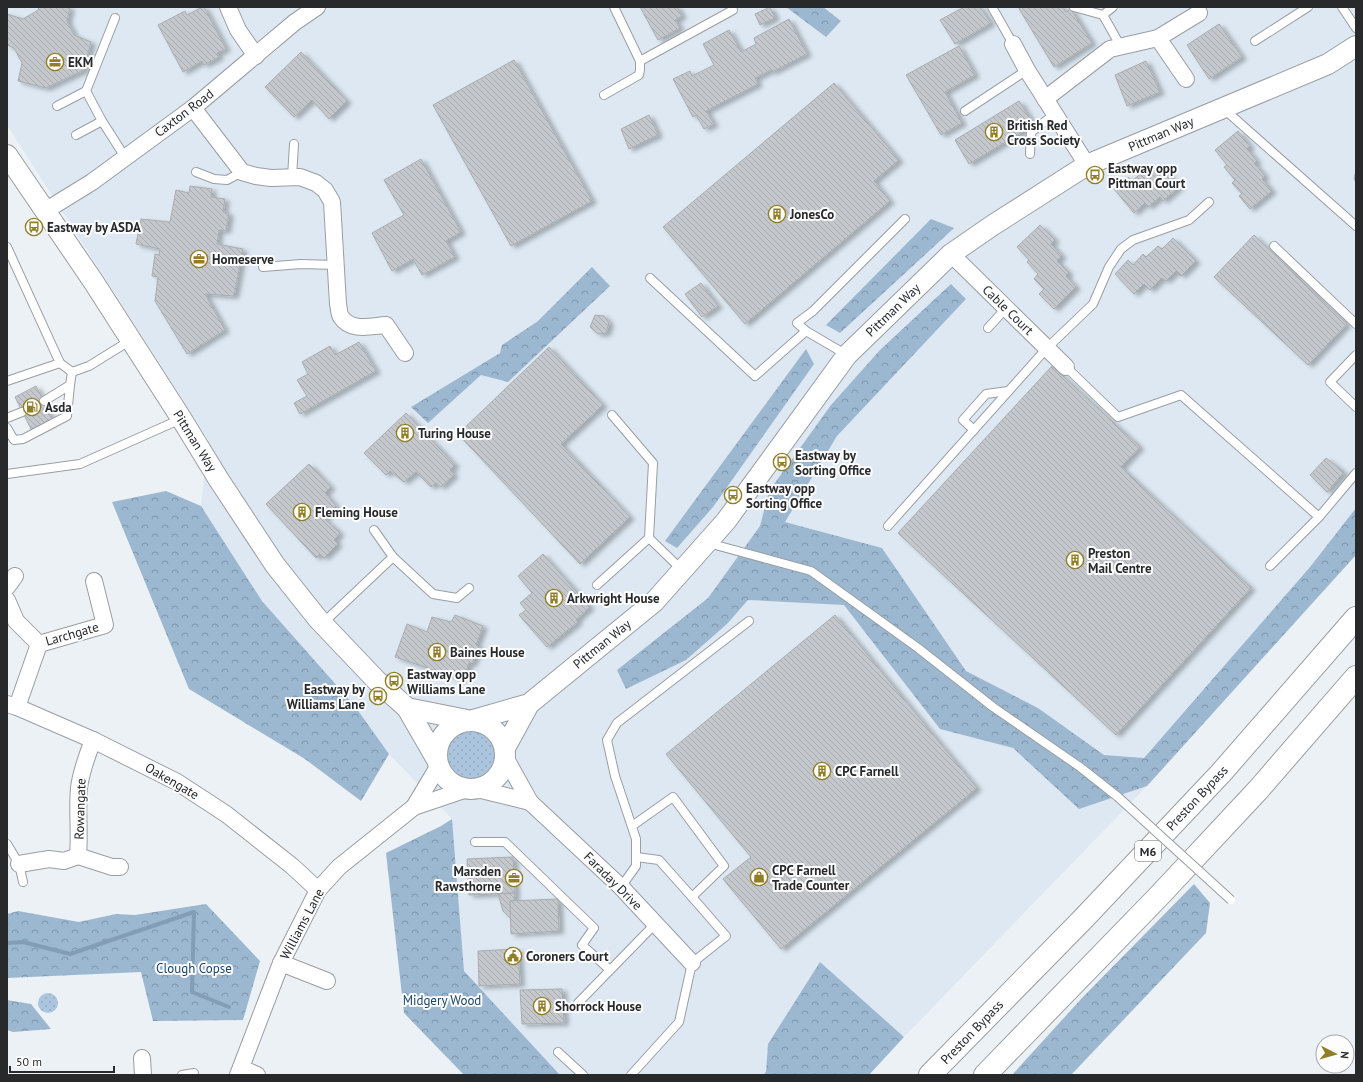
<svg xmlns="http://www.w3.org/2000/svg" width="1363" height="1082" viewBox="0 0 1363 1082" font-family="'PT Sans',sans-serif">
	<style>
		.built { fill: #dde8f2; fill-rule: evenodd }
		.grass { fill: url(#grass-dots) }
		.forest { fill: url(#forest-crowns) }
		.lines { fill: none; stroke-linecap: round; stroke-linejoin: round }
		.stream { stroke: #839db6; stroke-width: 4 }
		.building { fill: url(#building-back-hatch); stroke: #a9adb1; filter: url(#shadow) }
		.service-casing { stroke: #9a9ea2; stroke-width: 10 }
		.minor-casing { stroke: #9a9ea2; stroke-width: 18 }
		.tertiary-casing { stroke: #9a9ea2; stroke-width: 22 }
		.motorway-casing { stroke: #9a9ea2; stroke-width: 24 }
		.service { stroke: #fff; stroke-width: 8 }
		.minor { stroke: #fff; stroke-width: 16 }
		.tertiary { stroke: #fff; stroke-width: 20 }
		.motorway { stroke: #fff; stroke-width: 22 }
		.service-bridge-casing { stroke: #9a9ea2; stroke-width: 10; stroke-linecap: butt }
		.service-bridge { stroke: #fff; stroke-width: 8 }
		.labels { text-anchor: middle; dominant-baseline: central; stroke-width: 4; stroke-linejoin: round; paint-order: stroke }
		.shield { fill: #fdfdfe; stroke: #67696a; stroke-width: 1 }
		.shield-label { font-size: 12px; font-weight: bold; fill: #27292b }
		.poi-label { font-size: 13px; font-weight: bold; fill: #27292b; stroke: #fdfdfe; text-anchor: start }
		.street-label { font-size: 13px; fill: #27292b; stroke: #fdfdfe }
		.park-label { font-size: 13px; fill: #1c466a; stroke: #fdfdfe }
	</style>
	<defs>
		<pattern id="grass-dots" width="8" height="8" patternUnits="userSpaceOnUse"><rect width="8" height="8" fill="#abc5de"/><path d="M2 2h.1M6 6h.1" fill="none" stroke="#93a9bf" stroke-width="1.8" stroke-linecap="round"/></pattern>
		<pattern id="forest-crowns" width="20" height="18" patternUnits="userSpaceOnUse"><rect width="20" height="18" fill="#9cb7d0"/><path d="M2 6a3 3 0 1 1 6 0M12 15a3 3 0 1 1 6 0" fill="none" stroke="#7f95a9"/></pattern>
		<pattern id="building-back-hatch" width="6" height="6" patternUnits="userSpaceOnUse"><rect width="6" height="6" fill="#c4c8cc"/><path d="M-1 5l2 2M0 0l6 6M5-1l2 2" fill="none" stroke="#a8acaf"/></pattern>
		<filter id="shadow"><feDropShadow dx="4.5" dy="2.5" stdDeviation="2" flood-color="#0004"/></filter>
	</defs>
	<rect width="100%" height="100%" fill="#ecf1f5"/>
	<path class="built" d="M7 7H786L826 37 841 21 823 7H1356V508L1310 567 1144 758 1104 755 1038 708 966 671 882 548 785 522 837 436 966 299 880 350 831 405 769 491 760 526 708 598 617 670 686 660 727 624 748 600 845 605 940 729 1013 748 1079 808 1147 786 904 1037 820 962 768 1044 766 1072 763 1075H560L464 971 452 819 389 754 354 705 262 601 201 506 208 439 7 125ZM592 267 610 286 481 375 432 419 413 406 500 353 502 345 538 321Z"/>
	<g class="grass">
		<circle cx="471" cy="755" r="25"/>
		<circle cx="48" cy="1003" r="10"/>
	</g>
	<g class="forest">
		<path d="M786 7H823L841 21 826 37Z"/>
		<path d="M931 219 954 228 840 333 826 325Z"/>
		<path d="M592 267 610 286 508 382 481 375 428 423 411 407 500 353 502 345 538 321Z"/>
		<path d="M951 284 966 299 837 436 785 522 882 548 966 671 1038 708 1104 755 1144 758 1310 567 1356 508V555L1147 786 1079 809 1013 748 940 729 844 605 748 600 727 624 686 660 626 689 617 670 708 598 760 526 769 491 831 405 880 350Z"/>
		<path d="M806 349 814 364 713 507 677 548 665 541Z"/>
		<path d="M166 491 201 506 262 601 354 705 389 754 361 801 305 759 189 689 112 502Z"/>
		<path d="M452 819 464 971 560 1075H464L404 1013 386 853 441 826Z"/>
		<path d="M1194 884 1210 903 1206 933 1071 1075H1012L1082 998Z"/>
		<path d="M206 904 260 961 243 1020 153 1021 141 972 7 978V914L18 911 79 922 116 914 135 915Z"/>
		<path d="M820 962 904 1037 869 1075H763L766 1072 768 1044Z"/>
		<path d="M7 1000 31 1004 51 1029 13 1032 7 1030Z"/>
	</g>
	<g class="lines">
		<path class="stream" d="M7 943 23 942 70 954 194 912 192 992 229 1007"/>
	</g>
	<g class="building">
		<path d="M39 7H70L67 21 74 35 91 42 84 70 46 88 18 81 22 63 14 48 7 45V14L23 19 38 10Z"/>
		<path d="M202 7H204L226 49 217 53 219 57 204 65 202 61 183 72 158 25 185 11 187 15Z"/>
		<path d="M640 7H677L682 16 675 20 680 28 658 40Z"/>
		<path d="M770 7 775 18 760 25 755 14Z"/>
		<path d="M964 7H980L991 23 955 44 940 20Z"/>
		<path d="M1018 7H1063L1066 12 1071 9 1092 43 1054 67Z"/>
		<path d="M789 19 807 54 772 72 771 70 755 78 758 84 706 111 714 124 704 129 696 115 693 117 673 79 690 71 692 76 714 65 703 44 729 30 741 52 756 44 754 38Z"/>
		<path d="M1219 24 1242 57 1209 79 1187 45Z"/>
		<path d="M959 46 975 75 945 92 962 123 941 135 906 75Z"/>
		<path d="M301 52 347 101 329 119 312 100 294 117 265 87Z"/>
		<path d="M514 60 592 201 511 246 433 105Z"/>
		<path d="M1146 61 1160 92 1127 106 1115 75Z"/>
		<path d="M834 83 899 160 874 181 890 201 745 324 663 227Z"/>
		<path d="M1019 101 1034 125 969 164 955 140Z"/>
		<path d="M649 115 658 135 629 149 621 129Z"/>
		<path d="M1238 131 1250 146 1247 149 1257 161 1254 163 1265 176 1262 179 1272 191 1250 209 1239 196 1242 194 1232 183 1235 180 1224 167 1227 165 1215 150Z"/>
		<path d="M421 159 461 232 446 241 455 257 422 275 413 259 392 271 372 233 404 215 384 180Z"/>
		<path d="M1160 164 1179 187 1163 201 1160 197 1148 207 1145 203 1134 213 1114 189 1128 177 1132 181 1145 170 1148 174Z"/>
		<path d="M1356 171V183L1354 178Z"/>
		<path d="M190 186 212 189 211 197 225 199 223 212 229 213 226 231 219 230 217 244 243 249 234 296 205 294 225 330 187 354 155 301 158 277 152 276 155 254 159 255 160 249 136 244 141 219 170 222 176 190 189 193Z"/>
		<path d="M1040 225 1055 240 1051 244 1062 256 1057 261 1069 273 1066 276 1076 287 1054 309 1039 294 1044 289 1034 279 1038 274 1027 262 1029 260 1017 247Z"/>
		<path d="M1254 235 1347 324 1308 365 1214 277Z"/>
		<path d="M1173 238 1196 261 1181 276 1176 271 1166 281 1162 278 1150 290 1144 284 1134 294 1115 274 1128 260 1133 265 1143 254 1146 257 1158 246 1162 249Z"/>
		<path d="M701 283 718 306 702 317 685 294Z"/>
		<path d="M595 315 604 316 609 323 606 333 598 334 590 327Z"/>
		<path d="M359 342 376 371 300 414 294 403 307 396 297 380 308 374 302 362 330 346 335 355Z"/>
		<path d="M549 347 603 405 561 444 630 517 580 564 458 434Z"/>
		<path d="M1052 366 1140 447 1121 467 1251 588 1116 735 898 533Z"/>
		<path d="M36 386 53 420 32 431 15 397Z"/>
		<path d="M406 413 455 465 450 470 454 475 441 487 436 483 431 487 416 472 404 482 390 471 386 475 364 453Z"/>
		<path d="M1326 458 1344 472 1327 492 1310 475Z"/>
		<path d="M309 464 331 487 325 493 336 506 324 518 340 533 334 540 338 544 324 558 320 554 316 558 266 504Z"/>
		<path d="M543 554 590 607 576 620 578 622 547 647 519 615 526 610 520 603 532 593 518 576Z"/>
		<path d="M455 615 483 626 476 645 479 647 472 664 469 663 463 680 395 657 407 624 427 632 432 617 451 622Z"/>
		<path d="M835 615 977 788 781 949 723 879 751 857 666 754Z"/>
		<path d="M513 857 515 893 469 895 467 859Z"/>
		<path d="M515 893 514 901H510L511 919 503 911 498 894Z"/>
		<path d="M558 899 559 931 511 934 510 901Z"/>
		<path d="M518 949 520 984 479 986 478 951Z"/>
		<path d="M562 989 564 1023 522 1024 520 990Z"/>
	</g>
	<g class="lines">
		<defs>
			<g id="service">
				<path d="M992 7 1013 44"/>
				<path d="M1074 7 1103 15"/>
				<path d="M1113 7 1103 15 1121 47"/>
				<path d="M1342 7 1356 28"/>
				<path d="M115 18 86 91 102 121 125 157"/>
				<path d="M1255 41 1308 7"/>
				<path d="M640 61 733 10"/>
				<path d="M604 95 639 75 640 70V61L614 7"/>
				<path d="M57 106 86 91"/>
				<path d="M1224 109 1356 226"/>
				<path d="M965 111 1027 70"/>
				<path d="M76 135 102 121"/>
				<path d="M1030 154 1031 132 1055 114"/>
				<path d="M196 172 214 179 227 180 242 172"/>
				<path d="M292 177 294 144"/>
				<path d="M1274 246 1356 324"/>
				<path d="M7 247 60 363 72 372 89 366 131 340"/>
				<path d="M263 267 301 264 336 265"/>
				<path d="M650 278 755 376 806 331"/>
				<path d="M988 328 1006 308"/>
				<path d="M847 355 806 331 797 323 813 311 905 219"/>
				<path d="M1356 355 1330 382 1356 407"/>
				<path d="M1066 367 1118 417 1181 395 1319 517 1356 473"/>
				<path d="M7 381 60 363"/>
				<path d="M44 401 70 385 72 372"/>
				<path d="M612 415 653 463 649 538"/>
				<path d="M7 418 22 412"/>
				<path d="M7 428 14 440 23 439 67 416 70 385"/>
				<path d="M974 430 963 420 986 394 1008 391"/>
				<path d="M7 474 80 464 181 419"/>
				<path d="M888 526 1047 348 1093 304 1109 267 1121 249 1133 240 1189 220 1209 202"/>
				<path d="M374 530 393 557"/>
				<path d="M708 543 811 571 918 648 993 707 1080 767 1118 797"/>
				<path d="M1270 566 1319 517"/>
				<path d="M597 585 649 538 682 570"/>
				<path d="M323 623 393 557 433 594 457 598 469 588"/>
				<path d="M632 826 673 797 724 866 692 897 659 860 636 857"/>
				<path d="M475 842H505L594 928 582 945 610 970"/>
				<path d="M7 844 19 864 23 882"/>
				<path d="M621 887 636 866V839L615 776 607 740 617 723 749 621"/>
				<path d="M578 1003 656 923"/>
				<path d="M558 1052 583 1075"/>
				<path d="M182 1075 194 1073"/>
				<path d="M631 1075 679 1022 692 963 726 936 692 897"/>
			</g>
			<g id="minor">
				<path d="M228 7 238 30 256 56"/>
				<path d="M1158 38 1186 79"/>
				<path d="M1013 44 1027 70 1087 165"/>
				<path d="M1045 99 1110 49 1158 38 1199 13"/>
				<path d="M193 108 242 172 256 176 271 178 300 177 316 183 325 190 332 202 338 304C339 308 339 314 341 317 351 332 371 326 386 325L405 353"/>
				<path d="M45 211 92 182 193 108 295 22 317 7"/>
				<path d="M951 254 1066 367"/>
				<path d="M7 587 15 576"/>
				<path d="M7 600 16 621 39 644"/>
				<path d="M7 704 17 707 93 740 177 782 226 814 292 866 318 890"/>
				<path d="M17 707 39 644 105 625 94 581"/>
				<path d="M505 757 530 802 621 887 692 963"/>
				<path d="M477 789 530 802"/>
				<path d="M414 807 467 789"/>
				<path d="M78 856 112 867H120"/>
				<path d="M19 864 49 859 64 861 78 856C80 833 77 810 79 788 81 771 87 756 93 740"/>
				<path d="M281 963 327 981"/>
				<path d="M142 1058 143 1075"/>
				<path d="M241 1068 257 1075"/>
				<path d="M238 1075 281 963 318 890 339 867 414 807 438 767"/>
			</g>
			<g id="tertiary">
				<path d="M7 155 93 281 181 418 219 480 275 565 318 619 377 681 407 708 437 760"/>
				<path d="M407 708 467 720"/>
				<path d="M473 720 529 704"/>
				<circle cx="471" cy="755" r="34"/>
				<path d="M505 748 529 704 654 602 726 521 847 355 951 254 993 225 1087 165 1328 64 1356 46"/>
			</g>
			<g id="motorway">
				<path d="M930 1075 1084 918 1221 773 1356 618"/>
				<path d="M985 1075 1158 897 1258 790 1356 677"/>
			</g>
		</defs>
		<use href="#service" class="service-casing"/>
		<use href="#minor" class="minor-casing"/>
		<use href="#tertiary" class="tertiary-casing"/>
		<use href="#motorway" class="motorway-casing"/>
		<use href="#service" class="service"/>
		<use href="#minor" class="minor"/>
		<use href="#tertiary" class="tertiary"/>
		<use href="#motorway" class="motorway"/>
		<defs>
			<path id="service-bridge" d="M1118 797 1231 900"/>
		</defs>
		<use href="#service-bridge" class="service-bridge-casing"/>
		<use href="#service-bridge" class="service-bridge"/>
	</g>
	<defs>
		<symbol id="office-ring" viewBox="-11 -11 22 22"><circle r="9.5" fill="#fdfdfe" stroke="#917e25" stroke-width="1.5"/><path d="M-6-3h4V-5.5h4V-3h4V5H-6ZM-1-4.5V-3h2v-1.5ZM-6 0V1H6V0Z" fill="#917e25"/></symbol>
		<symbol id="building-ring" viewBox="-11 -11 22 22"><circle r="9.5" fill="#fdfdfe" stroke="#917e25" stroke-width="1.5"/><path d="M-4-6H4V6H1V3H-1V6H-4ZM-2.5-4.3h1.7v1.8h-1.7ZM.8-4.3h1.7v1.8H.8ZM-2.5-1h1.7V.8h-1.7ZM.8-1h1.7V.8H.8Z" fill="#917e25"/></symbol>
		<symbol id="bus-ring" viewBox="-11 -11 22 22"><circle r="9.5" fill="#fdfdfe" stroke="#917e25" stroke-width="1.5"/><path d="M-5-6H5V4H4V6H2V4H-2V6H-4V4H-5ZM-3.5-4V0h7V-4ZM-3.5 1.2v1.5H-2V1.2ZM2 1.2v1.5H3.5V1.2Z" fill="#917e25"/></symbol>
		<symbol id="fuel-ring" viewBox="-11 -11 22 22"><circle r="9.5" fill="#fdfdfe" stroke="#917e25" stroke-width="1.5"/><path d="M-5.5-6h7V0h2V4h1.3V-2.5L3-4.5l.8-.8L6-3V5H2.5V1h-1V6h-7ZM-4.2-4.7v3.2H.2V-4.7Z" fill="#917e25"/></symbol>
		<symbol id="shop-ring" viewBox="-11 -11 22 22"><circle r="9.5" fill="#fdfdfe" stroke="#917e25" stroke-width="1.5"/><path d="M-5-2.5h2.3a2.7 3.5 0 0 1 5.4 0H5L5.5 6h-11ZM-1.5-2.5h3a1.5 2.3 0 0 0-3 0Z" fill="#917e25"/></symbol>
		<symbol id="civic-ring" viewBox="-11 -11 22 22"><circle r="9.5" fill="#fdfdfe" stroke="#917e25" stroke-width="1.5"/><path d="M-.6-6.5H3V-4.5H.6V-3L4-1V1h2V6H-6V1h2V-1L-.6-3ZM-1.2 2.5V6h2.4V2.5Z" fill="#917e25"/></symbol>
	</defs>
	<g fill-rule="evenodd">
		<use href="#office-ring" x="45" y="52" width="20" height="20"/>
		<use href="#building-ring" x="984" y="122" width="20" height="20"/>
		<use href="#bus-ring" x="1085" y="165" width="20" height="20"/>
		<use href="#building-ring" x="767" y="204" width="20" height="20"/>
		<use href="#bus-ring" x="24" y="217" width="20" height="20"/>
		<use href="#office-ring" x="189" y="249" width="20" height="20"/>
		<use href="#fuel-ring" x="22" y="397" width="20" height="20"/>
		<use href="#building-ring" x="395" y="423" width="20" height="20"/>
		<use href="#bus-ring" x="772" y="452" width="20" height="20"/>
		<use href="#bus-ring" x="723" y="485" width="20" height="20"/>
		<use href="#building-ring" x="292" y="502" width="20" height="20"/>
		<use href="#building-ring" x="1065" y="550" width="20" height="20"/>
		<use href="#building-ring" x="544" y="588" width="20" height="20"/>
		<use href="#building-ring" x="427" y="642" width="20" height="20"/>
		<use href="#bus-ring" x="384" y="671" width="20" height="20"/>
		<use href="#bus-ring" x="368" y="686" width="20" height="20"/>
		<use href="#building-ring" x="812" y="761" width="20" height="20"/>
		<use href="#shop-ring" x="749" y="867" width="20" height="20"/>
		<use href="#office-ring" x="504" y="868" width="20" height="20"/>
		<use href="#civic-ring" x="503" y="946" width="20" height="20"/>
		<use href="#building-ring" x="532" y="996" width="20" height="20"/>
	</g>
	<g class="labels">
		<rect class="shield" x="1135" y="841" width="26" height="20" rx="3"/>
		<g class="shield-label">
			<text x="1148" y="851">M6</text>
		</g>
		<g class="poi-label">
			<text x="68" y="62">EKM</text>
			<text x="1007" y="125">British Red<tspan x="1007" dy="15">Cross Society</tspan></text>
			<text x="1108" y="168">Eastway opp<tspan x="1108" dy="15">Pittman Court</tspan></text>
			<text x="790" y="214">JonesCo</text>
			<text x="47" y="227">Eastway by ASDA</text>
			<text x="212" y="259">Homeserve</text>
			<text x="45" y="407">Asda</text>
			<text x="418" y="433">Turing House</text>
			<text x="795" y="455">Eastway by<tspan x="795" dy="15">Sorting Office</tspan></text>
			<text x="746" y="488">Eastway opp<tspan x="746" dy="15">Sorting Office</tspan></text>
			<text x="315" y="512">Fleming House</text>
			<text x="1088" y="553">Preston<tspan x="1088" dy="15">Mail Centre</tspan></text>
			<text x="567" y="598">Arkwright House</text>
			<text x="450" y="652">Baines House</text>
			<text x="407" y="674">Eastway opp<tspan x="407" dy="15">Williams Lane</tspan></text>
			<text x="365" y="689" text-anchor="end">Eastway by<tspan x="365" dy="15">Williams Lane</tspan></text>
			<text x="835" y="771">CPC Farnell</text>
			<text x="772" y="870">CPC Farnell<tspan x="772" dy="15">Trade Counter</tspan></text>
			<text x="501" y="871" text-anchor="end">Marsden<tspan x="501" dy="15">Rawsthorne</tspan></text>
			<text x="526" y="956">Coroners Court</text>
			<text x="555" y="1006">Shorrock House</text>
		</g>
		<g class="street-label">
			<text transform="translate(184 113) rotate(-37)">Caxton Road</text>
			<text transform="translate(1161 134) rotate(-23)">Pittman Way</text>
			<text transform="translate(893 310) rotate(-44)">Pittman Way</text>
			<text transform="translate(1008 310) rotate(44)">Cable Court</text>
			<text transform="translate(195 441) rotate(58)">Pittman Way</text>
			<text transform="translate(72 634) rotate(-16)">Larchgate</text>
			<text transform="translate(602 644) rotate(-39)">Pittman Way</text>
			<text transform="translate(172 781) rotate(30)">Oakengate</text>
			<text transform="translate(1197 798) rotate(-47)">Preston Bypass</text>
			<text transform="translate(80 809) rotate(-88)">Rowangate</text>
			<text transform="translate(613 881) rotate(45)">Faraday Drive</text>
			<text transform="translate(302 924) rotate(-62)">Williams Lane</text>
			<text transform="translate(972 1032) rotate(-46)">Preston Bypass</text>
		</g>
		<g class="park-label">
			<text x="194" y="968">Clough Copse</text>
			<text x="442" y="1000">Midgery Wood</text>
		</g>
	</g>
	<rect width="1363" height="1082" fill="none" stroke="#27292b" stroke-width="16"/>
	<g transform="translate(1335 1054) rotate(96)"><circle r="19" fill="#fdfdfe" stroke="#a7a8aa"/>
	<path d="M0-3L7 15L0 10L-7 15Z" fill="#917e25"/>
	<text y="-6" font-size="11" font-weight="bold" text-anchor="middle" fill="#27292b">N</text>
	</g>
	<path d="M10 1066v6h104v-6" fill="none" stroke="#27292b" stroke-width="2"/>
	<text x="16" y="1066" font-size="12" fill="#27292b" stroke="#fdfdfe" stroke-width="3" paint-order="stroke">50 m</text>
</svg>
